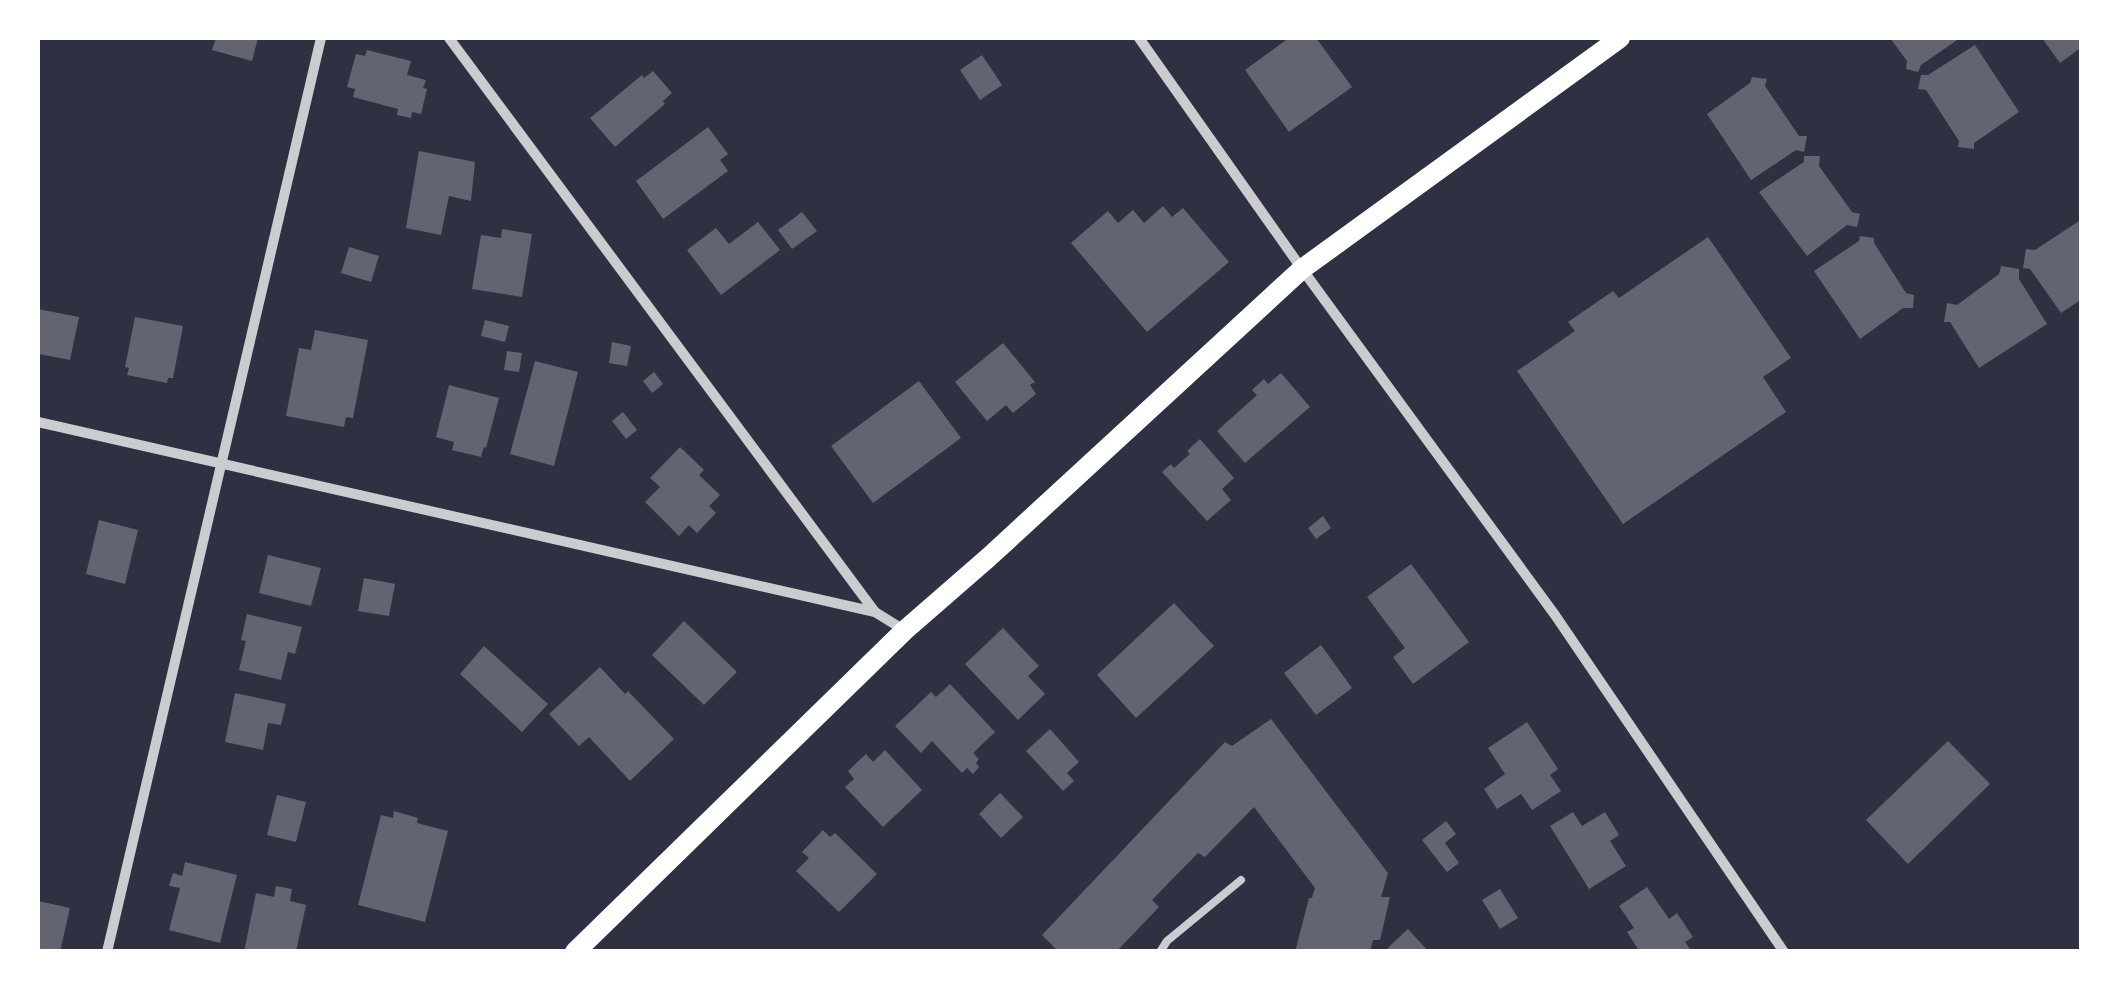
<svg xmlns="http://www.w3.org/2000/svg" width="2119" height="989" viewBox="0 0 2119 989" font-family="'Noto Sans',sans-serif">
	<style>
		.building { fill: #626471 }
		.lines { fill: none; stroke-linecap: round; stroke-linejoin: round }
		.service { stroke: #caccd0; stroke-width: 8 }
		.minor { stroke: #caccd0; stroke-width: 10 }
		.secondary { stroke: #fff; stroke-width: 20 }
	</style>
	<rect width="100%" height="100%" fill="#2d3142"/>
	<g class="building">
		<path d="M216 38H258L252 61 212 50Z"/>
		<path d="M1289 38H1316L1352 87 1289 132 1245 70Z"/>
		<path d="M1890 38H1960L1921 65 1918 72 1906 69 1907 61Z"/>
		<path d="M2042 38H2082V47L2060 63Z"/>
		<path d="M1975 45 2019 112 1974 143V149L1958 147 1959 141 1926 90 1918 89 1921 75H1928Z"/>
		<path d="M367 50 411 61 407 75 426 80 423 88 427 89 421 114 412 112 411 118 397 115 398 109 353 97 355 89 347 87 356 54 365 56Z"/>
		<path d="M982 55 1002 85 980 100 960 70Z"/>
		<path d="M653 71 672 93 663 101 665 104 615 147 590 118 642 75 644 78Z"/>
		<path d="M1752 77 1767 79 1765 86 1799 136H1807L1804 152 1796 150 1751 180 1707 114 1750 83Z"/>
		<path d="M708 127 728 154 720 160 728 171 663 219 636 181Z"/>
		<path d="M419 151 475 162 471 201 449 196 441 235 406 228Z"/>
		<path d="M1804 156H1820L1819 166 1852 212 1860 214 1857 227 1847 225 1807 256 1759 192 1804 162Z"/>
		<path d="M1163 206 1172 217 1183 208 1229 262 1147 332 1071 243 1108 211 1118 223 1133 210 1144 223Z"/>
		<path d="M802 212 817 231 792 249 778 230Z"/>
		<path d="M2082 219V299L2061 313 2030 269 2023 268 2026 249 2035 250Z"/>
		<path d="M758 222 780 250 721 295 687 250 716 228 729 244Z"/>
		<path d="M502 229 532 234 522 297 472 289 481 235 501 238Z"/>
		<path d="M1860 236 1874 238V243L1906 293 1914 295 1913 308H1903L1860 339 1814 271 1859 241Z"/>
		<path d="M1708 237 1791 358 1763 377 1786 412 1623 524 1517 371 1575 331 1568 322 1613 291 1619 298Z"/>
		<path d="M349 247 379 256 371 282 341 273Z"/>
		<path d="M2001 266 2019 269V279L2047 324 1979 368 1950 322H1944L1947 303 1957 305 1999 274Z"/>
		<path d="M38 309 79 317 70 360 38 354Z"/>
		<path d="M135 317 183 326 173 378H168L167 383 127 375 129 368 125 367Z"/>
		<path d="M485 320 509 326 505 342 481 336Z"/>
		<path d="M315 330 368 340 353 418 346 417 344 427 286 416 299 348 311 350Z"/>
		<path d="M612 342 631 346 627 366 609 363Z"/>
		<path d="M1003 343 1035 382 1030 385 1036 394 1013 413 1006 405 987 421 955 382Z"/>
		<path d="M507 351 522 353 519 372 504 370Z"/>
		<path d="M535 361 578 372 554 466 510 454Z"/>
		<path d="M654 372 663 384 652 393 643 381Z"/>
		<path d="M1281 373 1310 407 1245 463 1217 431 1257 395 1252 390 1264 379 1268 384Z"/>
		<path d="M919 381 961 438 873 503 831 446Z"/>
		<path d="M449 385 499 398 486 448 484 447 481 457 452 450 454 442 436 437Z"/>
		<path d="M623 412 637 430 626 439 612 421Z"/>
		<path d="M1200 439 1234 478 1222 489 1231 500 1207 521 1162 472 1171 464 1174 468 1190 454 1187 451Z"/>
		<path d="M680 447 704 470 699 475 720 495 709 506 716 513 697 533 689 525 679 536 645 502 660 487 650 478Z"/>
		<path d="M1323 516 1331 528 1316 539 1308 528Z"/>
		<path d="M99 520 138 530 125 584 86 574Z"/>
		<path d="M268 555 321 568 311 606 259 593Z"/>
		<path d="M1411 564 1469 642 1413 684 1393 657 1405 648 1367 597Z"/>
		<path d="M364 578 395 584 389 616 358 611Z"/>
		<path d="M1174 603 1214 646 1136 718 1097 675Z"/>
		<path d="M247 614 302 627 295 654 288 652 281 680 239 670 246 641 241 640Z"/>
		<path d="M684 621 737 672 704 705 652 655Z"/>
		<path d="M1003 628 1039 666 1028 676 1045 694 1018 720 965 664Z"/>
		<path d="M1321 645 1352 688 1316 715 1284 673Z"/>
		<path d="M484 646 548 704 522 732 460 674Z"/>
		<path d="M600 667 625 694 628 691 674 739 630 781 589 737 579 746 549 714Z"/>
		<path d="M950 684 995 732 973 753 979 759 976 763 979 767 973 774 967 768 962 773 932 741 921 753 895 726 931 692 936 697Z"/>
		<path d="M235 693 286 704 281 725 268 723 263 750 225 742Z"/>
		<path d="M1271 719 1388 873 1381 897H1390L1380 940H1373L1370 952H1295L1309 898H1312L1315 888 1254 807 1205 857 1198 853 1152 900 1159 907 1116 952H1059L1042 935 1225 742 1232 746Z"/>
		<path d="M1527 722 1558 769 1550 775 1561 791 1532 810 1521 794 1497 809 1484 789 1505 774 1488 748Z"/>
		<path d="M1050 729 1079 762 1067 773 1074 781 1063 791 1026 751Z"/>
		<path d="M1948 741 1990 784 1908 864 1866 820Z"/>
		<path d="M885 750 922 790 883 827 845 787 854 779 848 771 866 754 873 762Z"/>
		<path d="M1000 793 1023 817 1001 838 979 814Z"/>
		<path d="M277 795 306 802 296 842 267 835Z"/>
		<path d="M394 811 418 818 417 823 448 831 425 922 358 905 381 815 393 818Z"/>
		<path d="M1573 812 1582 826 1605 812 1619 835 1610 841 1626 866 1589 889 1550 826Z"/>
		<path d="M1446 821 1456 834 1445 843 1459 863 1447 872 1422 840Z"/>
		<path d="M823 830 830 837 835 833 877 874 839 912 796 871 809 858 802 852Z"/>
		<path d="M185 862 237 875 220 943 169 930 180 888 169 886 173 873 182 876Z"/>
		<path d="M276 886 292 889 290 901 306 905 296 952H244L256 893 274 897Z"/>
		<path d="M1647 887 1669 919 1677 913 1693 937 1685 942 1692 952H1640L1627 932 1634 928 1619 906Z"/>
		<path d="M1500 889 1518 918 1500 929 1482 900Z"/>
		<path d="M38 901 70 908 60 952H38Z"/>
		<path d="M1408 929 1429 952H1384L1395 941Z"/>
	</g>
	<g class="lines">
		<path class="service" d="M1160 952 1167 941 1241 880"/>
		<g class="minor">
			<path d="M449 38 875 612 904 630"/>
			<path d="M1139 38 1302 269 1555 615 1784 952"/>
			<path d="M38 422 875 612"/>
			<path d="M107 952 321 38"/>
		</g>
		<path class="secondary" d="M575 952 904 631 989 557 1302 269 1620 38"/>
	</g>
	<rect width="2119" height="989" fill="none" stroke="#ffffff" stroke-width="80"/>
</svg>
